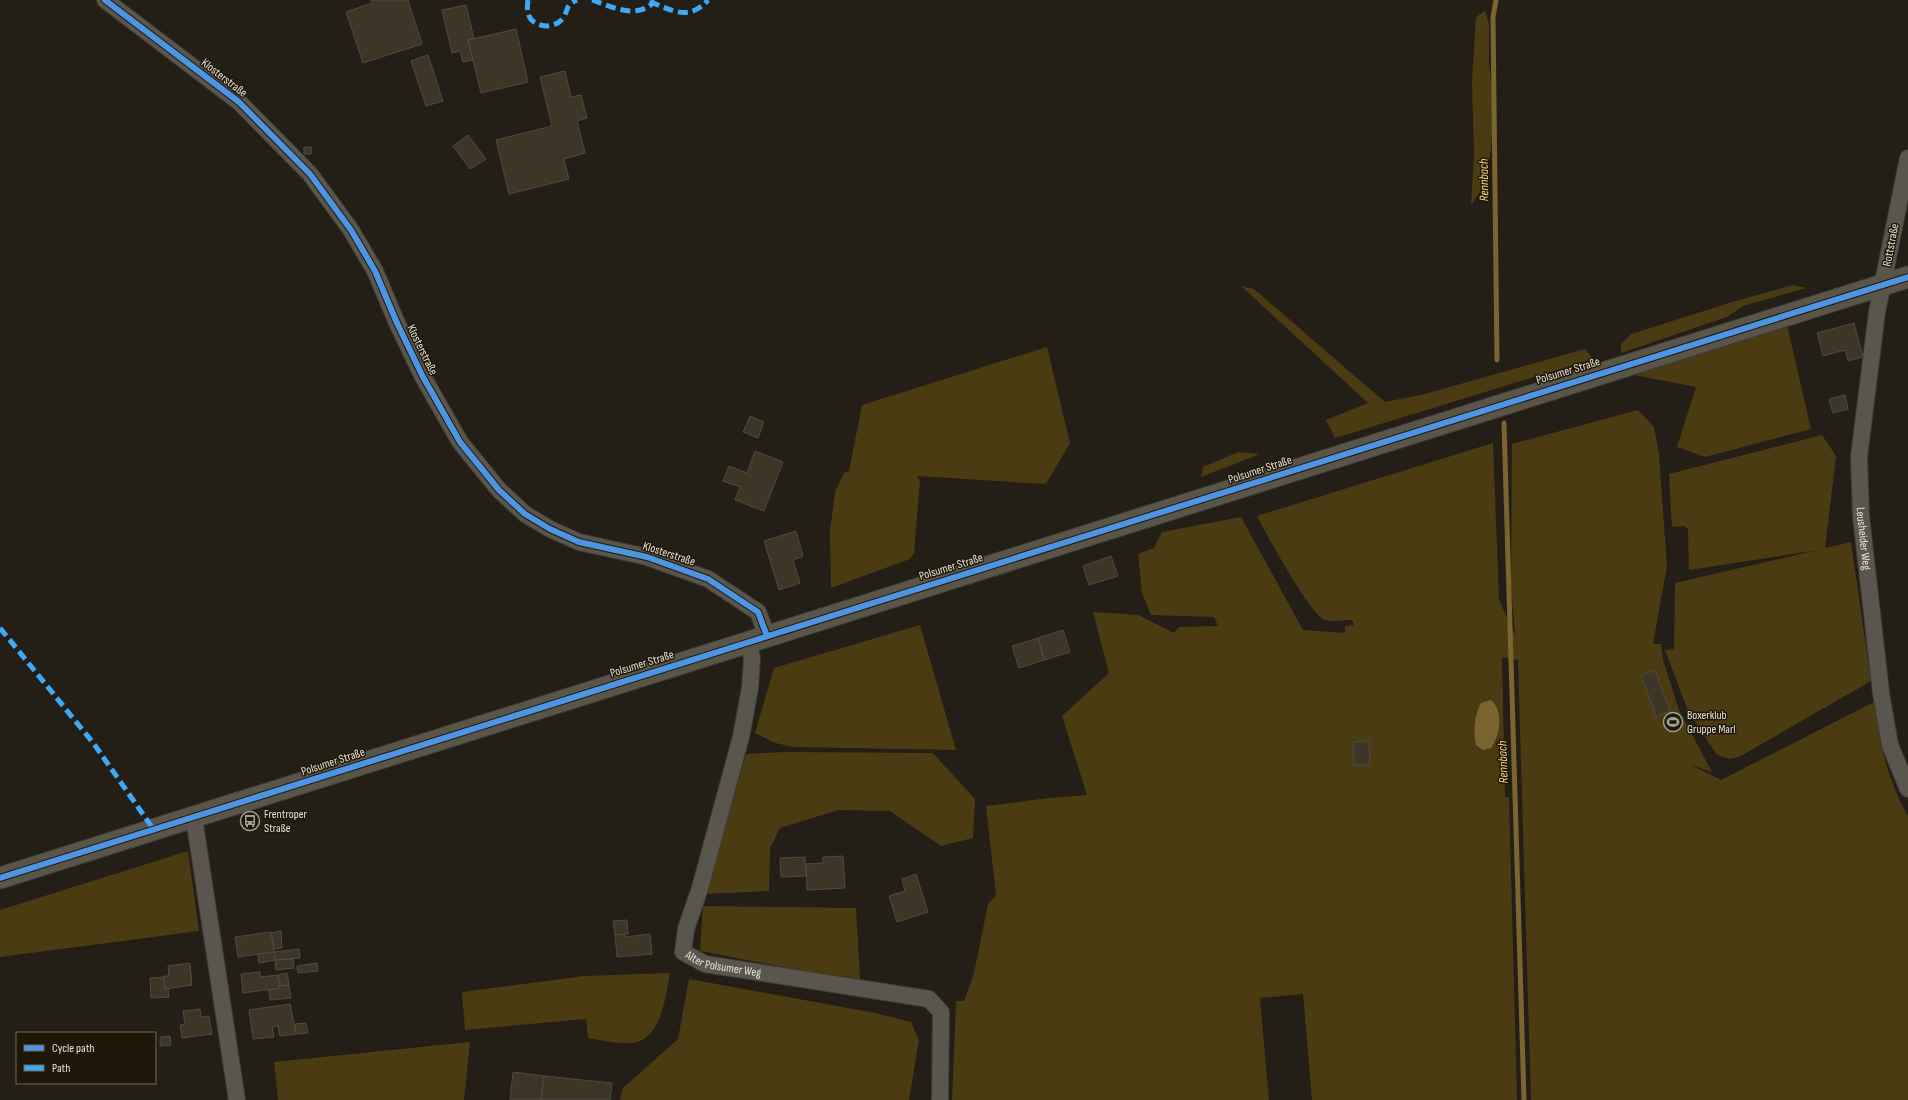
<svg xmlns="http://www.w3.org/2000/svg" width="1908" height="1100" viewBox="0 0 1908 1100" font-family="'Sofia Sans Condensed',sans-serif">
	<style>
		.green { fill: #4b3b13 }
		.water { fill: #7b642f }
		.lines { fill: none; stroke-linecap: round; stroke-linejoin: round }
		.stream { stroke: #7b642f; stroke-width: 5 }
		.building { fill: #3d3626; stroke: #4e4b44 }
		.minor-casing { stroke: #403c36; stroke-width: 18 }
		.major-casing { stroke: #403c36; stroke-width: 23 }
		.minor { stroke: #59564e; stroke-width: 16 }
		.major { stroke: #595549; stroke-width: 21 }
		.quiet { stroke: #3fa9f5; stroke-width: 5; stroke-dasharray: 10 5; stroke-linecap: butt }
		.cycleway-casing { stroke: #1f1808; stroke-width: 8 }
		.cycleway { stroke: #4d94e3; stroke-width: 6 }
		.labels { text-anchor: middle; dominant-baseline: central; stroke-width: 3; stroke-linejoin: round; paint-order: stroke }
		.street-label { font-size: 12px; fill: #e6e2d7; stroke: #1f1808 }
		.poi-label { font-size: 12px; fill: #e6e2d7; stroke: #1f1808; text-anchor: start }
		.water-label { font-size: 13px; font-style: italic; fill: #ffd883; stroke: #1f1808 }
	</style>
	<rect width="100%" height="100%" fill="#231f17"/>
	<g class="green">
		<path d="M1485 11 1489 24V64L1494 103 1491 150 1485 185 1471 205 1474 156 1472 81 1476 17Z"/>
		<path d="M1793 285 1806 288 1743 306 1727 317 1621 353V344L1631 334 1739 300Z"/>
		<path d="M1241 286 1254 289 1385 402 1421 395 1585 349 1593 359 1335 438 1326 420 1368 403Z"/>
		<path d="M1787 325 1811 429 1705 457 1677 447 1696 387 1634 375Z"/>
		<path d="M1047 347 1070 443 1046 484 917 476 920 481 914 553 910 559 831 588 830 532 835 492 844 473 849 471 862 405Z"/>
		<path d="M1638 410 1654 427 1659 455 1667 566 1653 644H1661L1663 660 1679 710 1712 772 1691 765 1721 780 1874 702C1881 746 1886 777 1908 816V1100H1531L1518 660 1502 657 1505 797H1509L1517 1100H1312L1303 994 1260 998 1269 1100H952L956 1001H964L974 973 988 904 996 895 986 806 1049 798 1087 795 1062 716 1109 673 1093 612 1138 615 1174 633 1179 627 1218 626 1214 617 1151 615 1142 593 1138 554 1154 548 1162 532 1241 517 1303 630 1345 633V626L1354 625 1352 620C1344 620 1333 622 1325 620 1310 616 1266 533 1257 516L1493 443 1499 600 1515 635 1511 586 1512 444Z"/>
		<path d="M1822 435 1836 456 1825 548 1851 542 1871 681 1739 757 1730 759 1717 755 1688 711 1665 650 1674 649 1675 583 1818 550 1689 570 1688 529 1684 526 1672 527 1669 474Z"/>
		<path d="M1238 452 1260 454 1201 477 1203 467Z"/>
		<path d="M920 625 956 750 794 747 775 743 755 733 774 668Z"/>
		<path d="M784 752 933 753 975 799 973 838 941 846 890 811 838 810 780 828 770 848 769 891 706 894 746 754Z"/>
		<path d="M188 851 199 931 0 957V910Z"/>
		<path d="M703 906 856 908 860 979 804 971 700 951Z"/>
		<path d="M670 973C666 995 661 1042 631 1043 617 1044 601 1040 588 1038L586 1019 465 1030 462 992 584 976Z"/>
		<path d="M689 979 875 1013 911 1022 919 1040 909 1100H620L623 1088 678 1039Z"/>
		<path d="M470 1042 464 1100H278L274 1062Z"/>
	</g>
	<path class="water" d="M1491 700C1504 711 1500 735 1491 748L1483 750 1476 745C1473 731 1474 717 1481 703Z"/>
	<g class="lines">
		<g class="stream">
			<path d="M1496 0 1493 17 1497 360"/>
			<path d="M1504 423 1524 1100"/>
		</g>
	</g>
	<g class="building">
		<path d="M371 0H408L422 44 363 63 346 12 372 3Z"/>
		<path d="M466 5 474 39 468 40 473 60 463 62 460 51 452 53 442 10Z"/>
		<path d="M516 29 528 82 481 93 468 40Z"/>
		<path d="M428 55 443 101 426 106 411 61Z"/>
		<path d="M565 71 571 97 581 95 587 118 577 121 585 153 564 159 569 179 509 194 496 140 552 126 540 77Z"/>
		<path d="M468 135 486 159 470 169 453 146Z"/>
		<path d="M304 147H312L311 154H304Z"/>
		<path d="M1854 323 1863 357 1848 361 1845 350 1823 356 1817 333Z"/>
		<path d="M1845 395 1848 409 1833 413 1829 399Z"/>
		<path d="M750 416 764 422 758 438 743 432Z"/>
		<path d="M755 451 783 462 764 511 735 500 740 487 723 481 729 466 747 473Z"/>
		<path d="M796 531 803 556 793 560 800 583 779 590 764 541Z"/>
		<path d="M1111 556 1118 576 1089 585 1083 566Z"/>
		<path d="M1063 630 1070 652 1044 660 1038 638Z"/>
		<path d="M1038 638 1044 660 1019 668 1012 646Z"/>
		<path d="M1655 670 1670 711 1656 716 1641 675Z"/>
		<path d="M1369 741 1370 765H1354L1353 742Z"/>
		<path d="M843 856 845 888 807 890 806 864 823 863V857Z"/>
		<path d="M805 857 806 876 781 877 780 858Z"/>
		<path d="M916 874 928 912 897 922 889 896 905 891 902 879Z"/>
		<path d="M627 920 628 934 615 935 613 921Z"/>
		<path d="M281 931 282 948 274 949 271 933Z"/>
		<path d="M271 932 274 952 238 957 235 937Z"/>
		<path d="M624 934 625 937 650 934 652 954 617 957 615 935Z"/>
		<path d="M299 949 300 958 275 960 274 952Z"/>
		<path d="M274 952 275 960 259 963 258 954Z"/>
		<path d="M293 959 294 968 276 970 275 960Z"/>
		<path d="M190 963 192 985 165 989 164 976H169L168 966Z"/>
		<path d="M317 963 318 971 298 973 297 966Z"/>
		<path d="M260 972V977L278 975 280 988 243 993 241 974Z"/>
		<path d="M287 973 289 985 280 986 278 975Z"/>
		<path d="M164 977 165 989H168L169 997 151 998 150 978Z"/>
		<path d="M289 985 291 998 270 1000 269 990 280 988V986Z"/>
		<path d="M290 1004 296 1034 280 1036 278 1026 272 1027 274 1037 253 1039 249 1010Z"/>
		<path d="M200 1009 201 1017 209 1016 212 1034 182 1038 180 1025 185 1024 183 1011Z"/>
		<path d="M306 1023 308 1033 296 1034 295 1024Z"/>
		<path d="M170 1036 171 1045 160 1046V1037Z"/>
		<path d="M513 1072 544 1076 541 1100H510Z"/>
		<path d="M544 1076 612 1083 610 1100H541Z"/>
	</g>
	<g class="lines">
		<defs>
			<g id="minor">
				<path d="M105 0 239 102 310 174 351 230 375 271 397 323 423 377 460 442 499 490 525 514 550 529 579 542 647 557 708 579 758 612 767 636"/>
				<path id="s1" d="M1908 158 1877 312 1859 457 1861 516 1881 693 1890 745 1908 789"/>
				<path id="s2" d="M749 642 752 659 750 688 741 737 700 888 686 929 683 952 705 964 929 999 941 1012 940 1100"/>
				<path d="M194 818 237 1100"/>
			</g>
			<path id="major" d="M0 878 1908 277"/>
		</defs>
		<use href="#minor" class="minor-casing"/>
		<use href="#major" class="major-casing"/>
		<use href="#minor" class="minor"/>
		<use href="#major" class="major"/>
		<g class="quiet">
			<path d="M528 0C527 6 527 12 530 18 537 28 555 29 563 18 569 9 565 5 577 0"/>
			<path d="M592 0C612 7 636 19 653 3"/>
			<path d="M651 0 653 3C675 12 690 20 708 0"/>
			<path d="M0 628 94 744 154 830"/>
		</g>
		<defs>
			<g id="cycleway">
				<path d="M105 0 239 102 310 174 351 230 375 271 397 323 423 377 460 442 499 490 525 514 550 529 579 542 647 557 708 579 758 612 767 636"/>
				<path d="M0 878 1908 277"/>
			</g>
		</defs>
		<use href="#cycleway" class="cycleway-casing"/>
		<use href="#cycleway" class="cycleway"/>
	</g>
	<defs>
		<symbol id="stadium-ring" viewBox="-11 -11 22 22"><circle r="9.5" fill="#1f1808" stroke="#a29e94" stroke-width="1.5"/><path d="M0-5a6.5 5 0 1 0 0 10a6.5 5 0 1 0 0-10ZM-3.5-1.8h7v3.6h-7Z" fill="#a29e94"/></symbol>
		<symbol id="bus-ring" viewBox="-11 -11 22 22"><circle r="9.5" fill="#1f1808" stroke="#a29e94" stroke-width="1.5"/><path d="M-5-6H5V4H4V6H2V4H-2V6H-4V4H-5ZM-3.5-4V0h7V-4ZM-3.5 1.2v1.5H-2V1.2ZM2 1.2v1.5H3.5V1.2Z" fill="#a29e94"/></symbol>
	</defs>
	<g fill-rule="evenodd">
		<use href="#stadium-ring" x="1662" y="711" width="22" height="22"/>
		<use href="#bus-ring" x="239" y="810" width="22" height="22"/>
	</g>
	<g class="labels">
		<g class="street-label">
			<text transform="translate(224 78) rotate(38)">Klosterstraße</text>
			<text transform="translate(1891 245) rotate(-79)">Rottstraße</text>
			<text transform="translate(422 350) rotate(64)">Klosterstraße</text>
			<text transform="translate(1568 371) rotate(-17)">Polsumer Straße</text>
			<text transform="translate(1260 470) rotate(-18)">Polsumer Straße</text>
			<text stroke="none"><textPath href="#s1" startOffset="385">Leusheider Weg</textPath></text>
			<text transform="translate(669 554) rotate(18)">Klosterstraße</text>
			<text transform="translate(951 567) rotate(-17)">Polsumer Straße</text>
			<text transform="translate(642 664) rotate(-17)">Polsumer Straße</text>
			<text transform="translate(333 762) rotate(-18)">Polsumer Straße</text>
			<text stroke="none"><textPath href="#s2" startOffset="362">Alter Polsumer Weg</textPath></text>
		</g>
		<g class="poi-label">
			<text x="1687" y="715">Boxerklub<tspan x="1687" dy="14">Gruppe Marl</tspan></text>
			<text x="264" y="814">Frentroper<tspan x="264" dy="14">Straße</tspan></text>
		</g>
		<g class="water-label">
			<text transform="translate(1484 180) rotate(-91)">Rennbach</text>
			<text transform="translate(1503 762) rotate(-92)">Rennbach</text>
		</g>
	</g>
	<rect x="16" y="1032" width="140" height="52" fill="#1f1808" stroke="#6f695b"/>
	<rect x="24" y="1045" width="20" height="6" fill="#4d94e3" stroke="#6f695b"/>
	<text x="52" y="1052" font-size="12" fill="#e6e2d7">Cycle path</text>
	<rect x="24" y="1065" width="20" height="6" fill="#3fa9f5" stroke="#6f695b"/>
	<text x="52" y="1072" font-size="12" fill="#e6e2d7">Path</text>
</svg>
